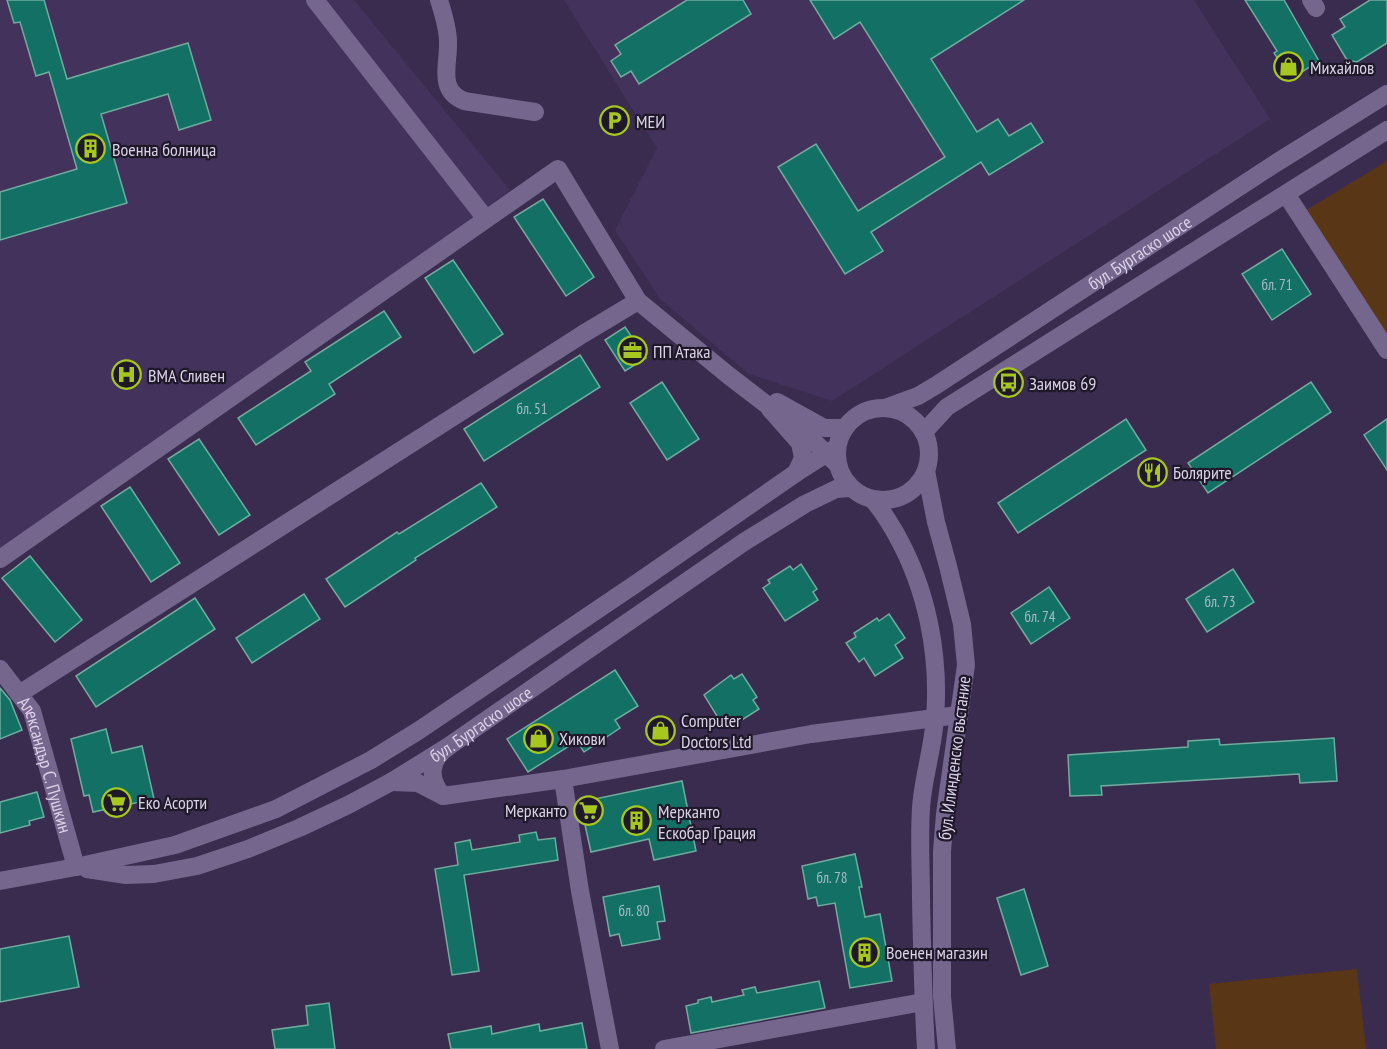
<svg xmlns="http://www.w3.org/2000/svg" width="1387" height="1049" viewBox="0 0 1387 1049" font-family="'PT Sans Narrow',sans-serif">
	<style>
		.built { fill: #43325c }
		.green { fill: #593615 }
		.building { fill: #127164; stroke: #71aba0; stroke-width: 1.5 }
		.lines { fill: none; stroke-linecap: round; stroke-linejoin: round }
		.street { stroke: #75668e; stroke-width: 18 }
		.secondary { stroke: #75668e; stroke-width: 18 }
		.labels { text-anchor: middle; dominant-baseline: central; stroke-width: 4.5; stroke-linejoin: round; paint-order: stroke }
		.number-label { font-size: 15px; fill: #a8bac7 }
		.poi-label { font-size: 18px; fill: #dad2e8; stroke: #1e1828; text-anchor: start }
		.street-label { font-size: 18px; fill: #dad2e8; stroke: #1e1828 }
	</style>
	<rect width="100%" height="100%" fill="#392c4f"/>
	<g class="built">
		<path d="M0 0H354L510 190 0 559Z"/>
		<path d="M564 0H1194L1270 119 832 401 749 374 660 299 615 230 657 148Z"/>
	</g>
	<g class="green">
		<path d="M1387 161V341L1303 212Z"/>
		<path d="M1357 969 1366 1049H1216L1209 984Z"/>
	</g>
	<g class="building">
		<path d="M7 0H44L67 79 188 43 211 120 179 130 168 94 101 114 127 203 0 240V192L77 169 49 72 36 76 20 22 14 23Z"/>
		<path d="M687 0H743L751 14 639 84 631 71 621 77 611 61 621 54 615 45Z"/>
		<path d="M810 0H1024L931 59 977 132 998 119 1009 136 1031 123 1043 142 989 175 981 162 871 232 883 251 845 274 778 167 816 144 858 211 945 157 860 22 834 39Z"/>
		<path d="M1245 0H1284L1319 61 1291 79 1274 53 1277 51Z"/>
		<path d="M1370 0H1387V43L1357 62 1347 60 1332 35 1345 27 1340 19Z"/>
		<path d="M543 199 594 277 566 296 514 217Z"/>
		<path d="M1282 249 1311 294 1272 320 1242 274Z"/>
		<path d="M453 260 503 334 474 353 425 278Z"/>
		<path d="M384 311 401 337 329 384 335 394 256 445 238 418 311 371 305 362Z"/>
		<path d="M625 327 646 358 625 371 605 340Z"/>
		<path d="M580 355 600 387 484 461 464 429Z"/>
		<path d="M662 382 699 439 667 460 630 403Z"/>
		<path d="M1311 382 1331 412 1208 493 1188 463Z"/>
		<path d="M1126 419 1146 450 1018 533 998 503Z"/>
		<path d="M1387 419V470L1364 435Z"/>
		<path d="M199 439 250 515 219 535 168 459Z"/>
		<path d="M481 483 497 507 415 558 416 560 345 607 326 579 397 532 399 534Z"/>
		<path d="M130 487 180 563 151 582 101 506Z"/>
		<path d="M30 556 82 620 55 642 2 578Z"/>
		<path d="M801 564 817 589 813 592 818 600 785 621 763 588 770 583 768 580 790 566 793 570Z"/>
		<path d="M1233 569 1254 602 1207 632 1186 599Z"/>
		<path d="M1049 587 1070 618 1031 644 1011 613Z"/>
		<path d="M304 594 320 619 252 663 236 638Z"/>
		<path d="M195 598 215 629 96 707 76 676Z"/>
		<path d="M889 614 905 638 895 645 903 658 875 676 864 658 859 662 846 643 856 637 854 633 877 618 879 621Z"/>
		<path d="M615 670 638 706 615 720 620 728 584 752 577 741 528 772 507 739Z"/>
		<path d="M742 674 757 697 753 700 759 709 731 727 725 717 720 721 704 695 731 675 734 679Z"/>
		<path d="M0 688 10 700 22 730 0 739Z"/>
		<path d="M106 729 112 753 142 746 154 799 93 812 89 795 84 796 71 739Z"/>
		<path d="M1334 738 1337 781 1300 783 1299 774 1101 786 1102 795 1070 796 1068 755 1188 747V741L1219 739 1220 745Z"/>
		<path d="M682 781 696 851 654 860 649 839 591 852 580 802Z"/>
		<path d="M37 792 44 817 29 821 30 825 0 833V802Z"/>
		<path d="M536 832 538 840 555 838 558 860 464 875 479 971 452 975 435 869 458 865 455 843 470 840 472 850 520 842 519 835Z"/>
		<path d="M855 854 862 887H859L865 917 880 914 892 981 850 988 835 903 818 906 816 897 808 899 802 866Z"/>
		<path d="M659 886 665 921 657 922 660 939 622 946 619 934 610 936 603 897Z"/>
		<path d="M1024 889 1048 966 1021 975 997 898Z"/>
		<path d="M69 936 79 987 0 1002V949Z"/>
		<path d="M819 981 825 1008 691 1033 686 1006 698 1003V1000L711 997 712 1002 744 995 742 990 755 987 757 993Z"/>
		<path d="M329 1003 335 1049H275L272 1030 308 1025 306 1006Z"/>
		<path d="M582 1023 587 1049H451L448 1034 491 1026 492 1034 539 1024 540 1031Z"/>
	</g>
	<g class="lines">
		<g class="street">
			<path d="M315 0 486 219"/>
			<path d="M439 0C443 13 448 28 448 42 449 64 437 90 464 101L535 112"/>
			<path d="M1311 0 1316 8"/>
			<path d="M1286 194 1387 350"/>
			<path d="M777 402 824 428H845"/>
			<path d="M0 559 558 169 638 301 728 375 809 437 838 465"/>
			<path id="s1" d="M0 669 32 711 76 867"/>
			<path d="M19 694 583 334 638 301"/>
			<path d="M563 779 580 891 610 1049"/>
			<path d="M391 782 418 783 443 796 563 779 811 734 958 715"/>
			<path d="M443 796C428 779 429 760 448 747"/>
			<path d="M664 1049 923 1002"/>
		</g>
		<g class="secondary">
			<path id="s2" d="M888 407 918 396 935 386 1276 163 1387 94"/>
			<circle cx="883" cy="454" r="46"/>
			<path d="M770 409 800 443 803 458 796 473"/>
			<path d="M924 432 947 407 1387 130"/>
			<path d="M926 471 936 522 948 566 962 624 966 665 945 814 942 851V997L947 1049"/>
			<path d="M873 500C883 511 889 522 896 534 927 589 940 655 935 718 933 748 923 778 921 808 919 838 921 869 921 899 922 949 923 999 926 1049"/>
			<path id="s3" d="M87 869 126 875 154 874 197 866 248 849 299 828 348 805 391 782 449 746 602 640 744 542 805 504 836 489 851 488"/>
			<path d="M0 881 76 867 175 845 276 809 371 760 418 731 637 583 796 473 837 447"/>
		</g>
	</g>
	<defs>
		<symbol id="shop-ring" viewBox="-11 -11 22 22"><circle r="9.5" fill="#1e1828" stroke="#a7c71e" stroke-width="1.5"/><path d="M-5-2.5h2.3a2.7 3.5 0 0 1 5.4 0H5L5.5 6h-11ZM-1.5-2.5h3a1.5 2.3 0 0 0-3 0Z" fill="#a7c71e"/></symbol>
		<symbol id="parking-ring" viewBox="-11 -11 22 22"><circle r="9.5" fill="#1e1828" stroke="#a7c71e" stroke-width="1.5"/><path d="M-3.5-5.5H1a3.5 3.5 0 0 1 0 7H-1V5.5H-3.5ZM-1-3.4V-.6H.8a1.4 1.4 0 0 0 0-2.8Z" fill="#a7c71e"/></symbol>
		<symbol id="building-ring" viewBox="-11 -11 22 22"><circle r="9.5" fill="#1e1828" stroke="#a7c71e" stroke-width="1.5"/><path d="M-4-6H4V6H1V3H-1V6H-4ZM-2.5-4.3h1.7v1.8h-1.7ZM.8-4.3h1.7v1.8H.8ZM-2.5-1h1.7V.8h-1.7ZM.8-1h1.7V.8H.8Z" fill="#a7c71e"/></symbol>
		<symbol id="office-ring" viewBox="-11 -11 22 22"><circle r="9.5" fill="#1e1828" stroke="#a7c71e" stroke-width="1.5"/><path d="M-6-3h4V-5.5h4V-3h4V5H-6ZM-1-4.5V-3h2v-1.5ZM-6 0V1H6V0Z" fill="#a7c71e"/></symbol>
		<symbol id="hospital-ring" viewBox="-11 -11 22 22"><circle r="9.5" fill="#1e1828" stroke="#a7c71e" stroke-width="1.5"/><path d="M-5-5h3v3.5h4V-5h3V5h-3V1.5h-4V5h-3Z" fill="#a7c71e"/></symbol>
		<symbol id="bus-ring" viewBox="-11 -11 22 22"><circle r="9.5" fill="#1e1828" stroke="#a7c71e" stroke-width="1.5"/><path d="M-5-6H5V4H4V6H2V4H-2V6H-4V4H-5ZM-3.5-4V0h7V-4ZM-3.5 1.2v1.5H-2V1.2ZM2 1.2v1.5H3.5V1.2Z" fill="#a7c71e"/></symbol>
		<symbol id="restaurant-ring" viewBox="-11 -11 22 22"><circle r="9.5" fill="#1e1828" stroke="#a7c71e" stroke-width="1.5"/><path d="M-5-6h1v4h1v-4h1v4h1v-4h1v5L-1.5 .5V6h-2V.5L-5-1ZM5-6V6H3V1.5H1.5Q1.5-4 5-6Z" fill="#a7c71e"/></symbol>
		<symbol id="supermarket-ring" viewBox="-11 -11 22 22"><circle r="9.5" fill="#1e1828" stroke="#a7c71e" stroke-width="1.5"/><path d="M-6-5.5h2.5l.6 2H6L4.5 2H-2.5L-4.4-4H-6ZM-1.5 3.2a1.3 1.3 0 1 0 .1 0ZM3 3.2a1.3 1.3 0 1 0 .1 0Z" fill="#a7c71e"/></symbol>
	</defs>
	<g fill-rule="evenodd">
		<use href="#shop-ring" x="1272" y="50" width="33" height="33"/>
		<use href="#parking-ring" x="598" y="104" width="33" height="33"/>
		<use href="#building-ring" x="74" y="132" width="33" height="33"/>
		<use href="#office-ring" x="616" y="334" width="33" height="33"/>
		<use href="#hospital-ring" x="110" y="358" width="33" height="33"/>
		<use href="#bus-ring" x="992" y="366" width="33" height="33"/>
		<use href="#restaurant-ring" x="1136" y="456" width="33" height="33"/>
		<use href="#shop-ring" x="644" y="714" width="33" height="33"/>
		<use href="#shop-ring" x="522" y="722" width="33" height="33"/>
		<use href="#supermarket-ring" x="100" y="786" width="33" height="33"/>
		<use href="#supermarket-ring" x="572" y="794" width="33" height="33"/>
		<use href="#building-ring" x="620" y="804" width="33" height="33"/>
		<use href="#building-ring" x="848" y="936" width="33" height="33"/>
	</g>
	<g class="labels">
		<g class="number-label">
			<text x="1277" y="284">бл. 71</text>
			<text x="532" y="408">бл. 51</text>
			<text x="1220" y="601">бл. 73</text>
			<text x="1040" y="616">бл. 74</text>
			<text x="832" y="877">бл. 78</text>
			<text x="634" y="910">бл. 80</text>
		</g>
		<g class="poi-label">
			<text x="1310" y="67">Михайлов</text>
			<text x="636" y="121">МЕИ</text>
			<text x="112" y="149">Военна болница</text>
			<text x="653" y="351">ПП Атака</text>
			<text x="148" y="375">ВМА Сливен</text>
			<text x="1029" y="383">Заимов 69</text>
			<text x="1173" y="472">Болярите</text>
			<text x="681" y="720">Computer<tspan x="681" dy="21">Doctors Ltd</tspan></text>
			<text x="559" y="738">Хикови</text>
			<text x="138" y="802">Еко Асорти</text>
			<text x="567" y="810" text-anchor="end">Мерканто</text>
			<text x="658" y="811">Мерканто<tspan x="658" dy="21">Ескобар Грация</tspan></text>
			<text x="886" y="952">Военен магазин</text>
		</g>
		<g class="street-label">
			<text stroke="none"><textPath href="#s2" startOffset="296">бул. Бургаско шосе</textPath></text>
			<text stroke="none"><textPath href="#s3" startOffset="430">бул. Бургаско шосе</textPath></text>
			<text transform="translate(954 758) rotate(-83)">бул. Илинденско въстание</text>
			<text stroke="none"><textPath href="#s1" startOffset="108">Александър С. Пушкин</textPath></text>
		</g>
	</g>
</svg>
